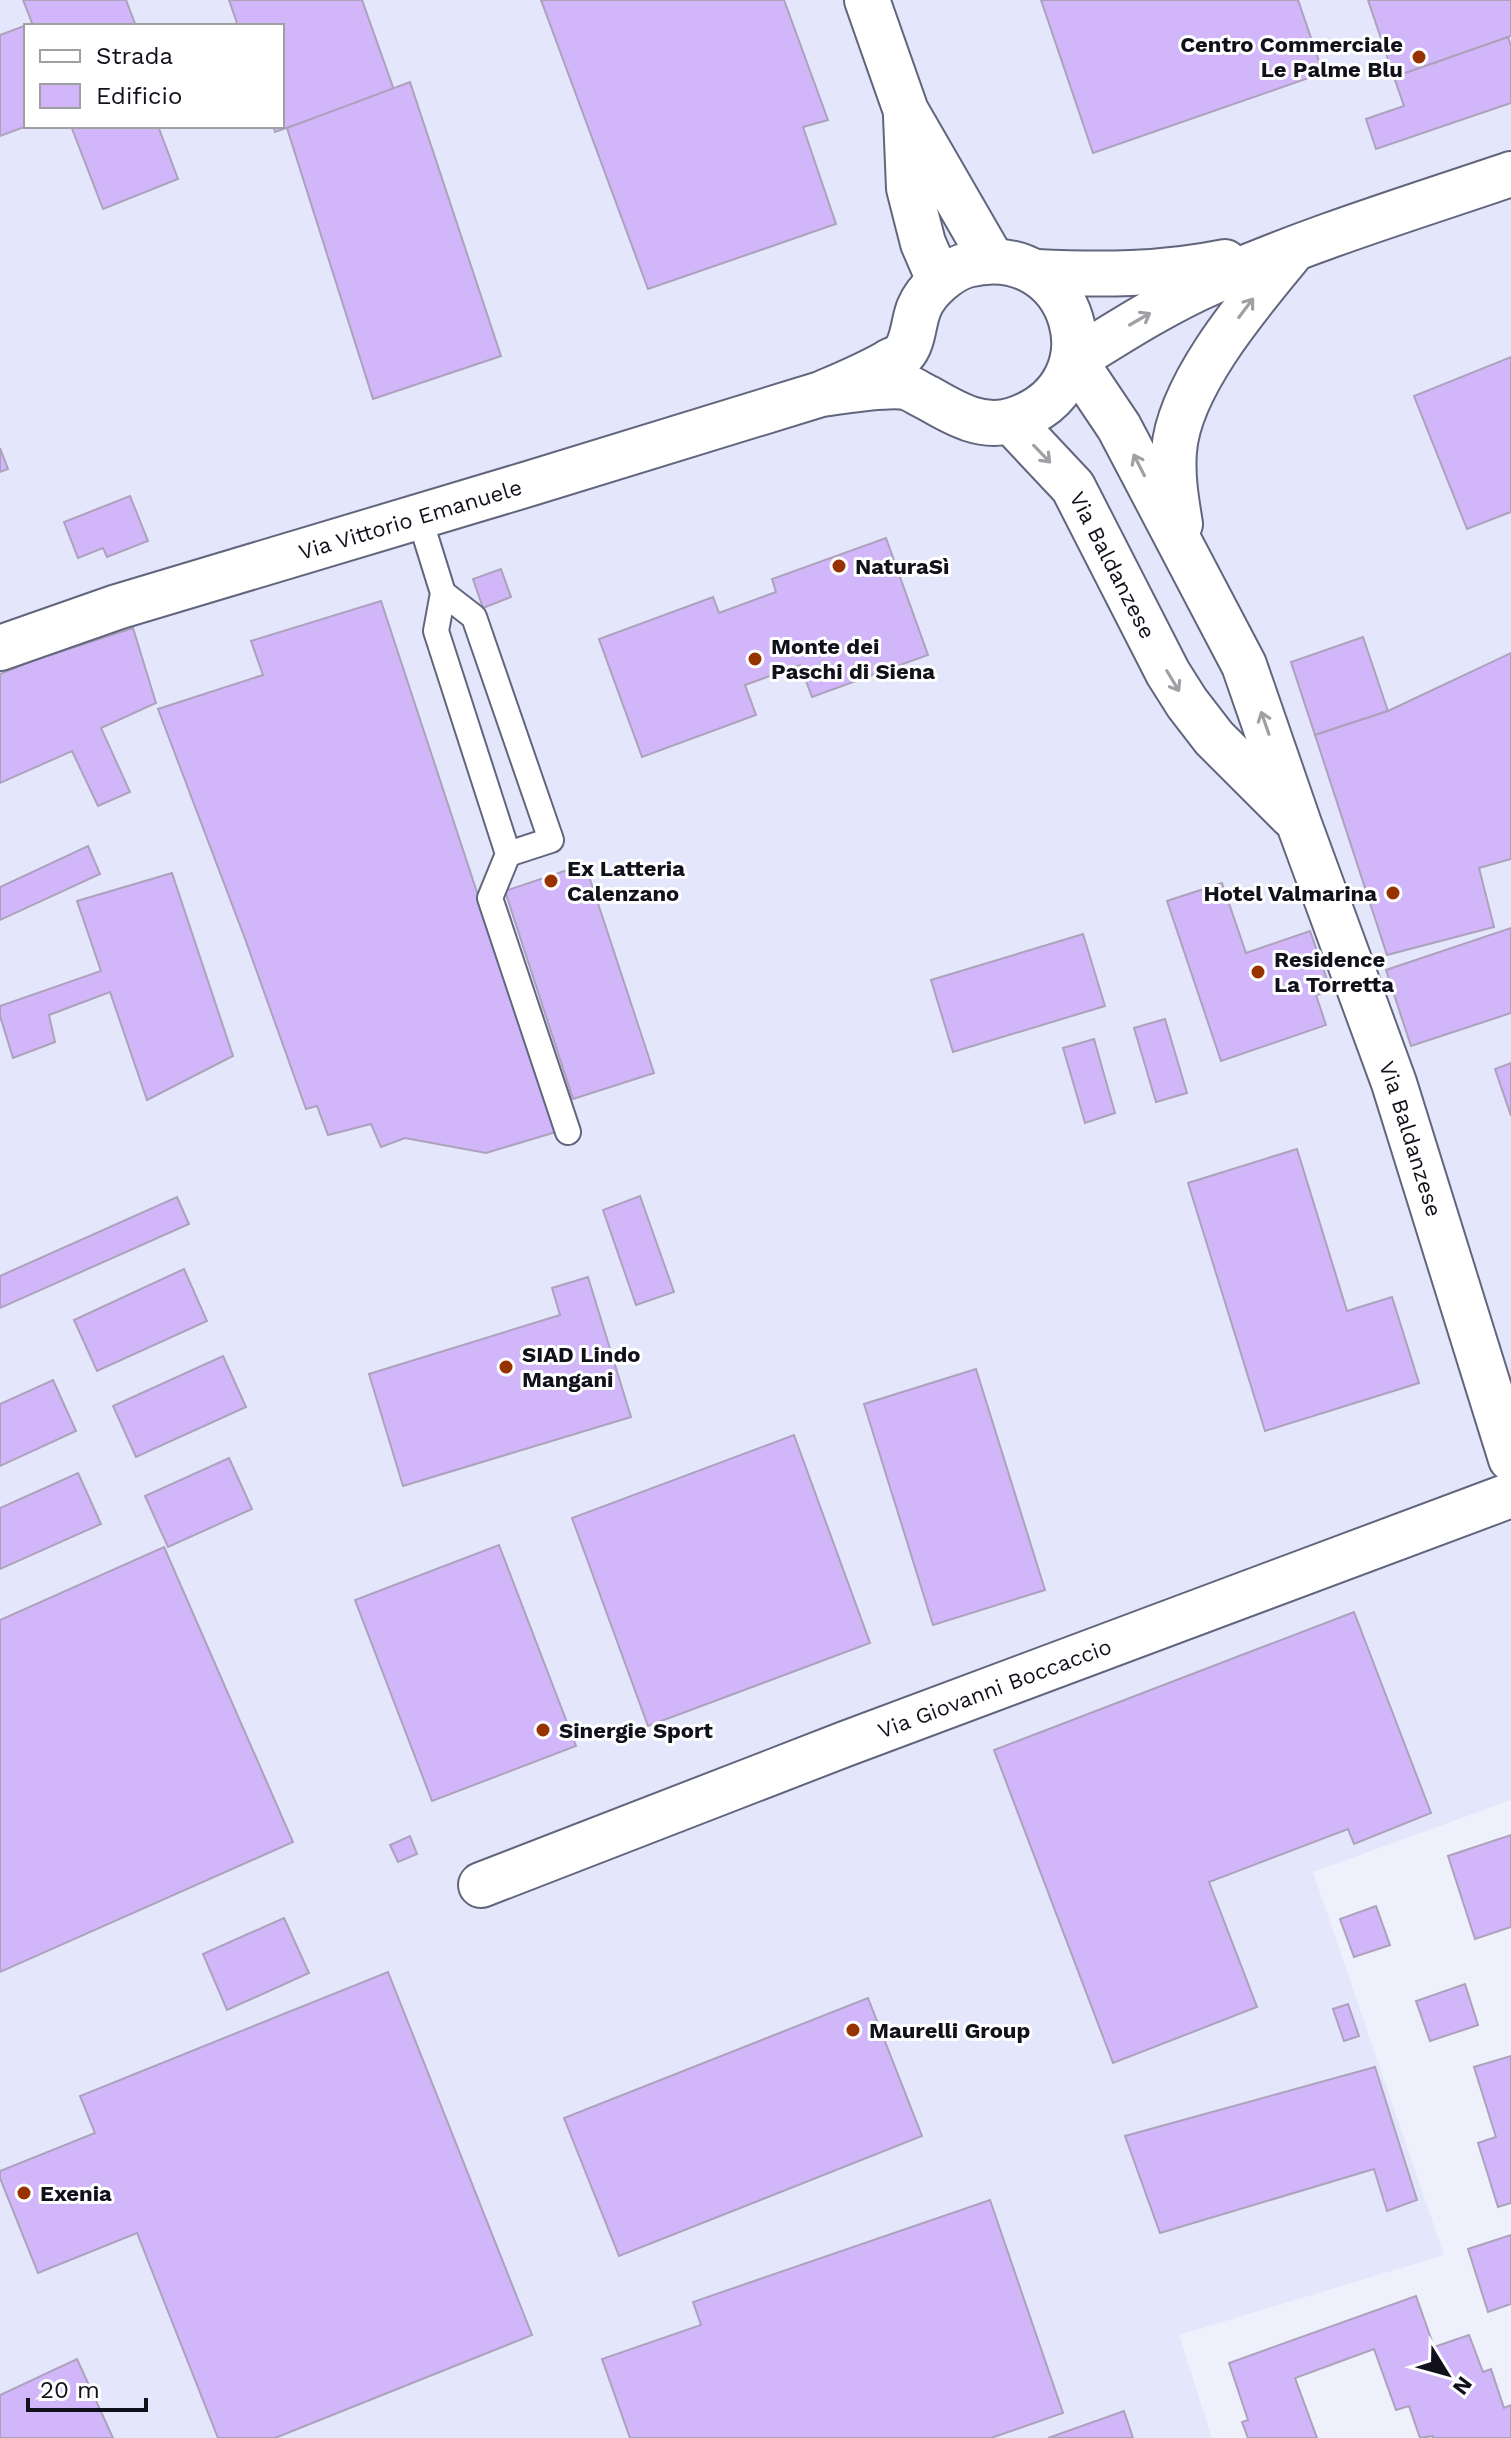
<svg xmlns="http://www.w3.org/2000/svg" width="1511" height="2438" viewBox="0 0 1511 2438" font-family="'Work Sans',sans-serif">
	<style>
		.built { fill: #e4e7fc; fill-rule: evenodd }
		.building { fill: #d1b6f9; stroke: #aca2bb; stroke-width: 2 }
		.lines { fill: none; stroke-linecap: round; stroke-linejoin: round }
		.lane-casing { stroke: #62667d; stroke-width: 28 }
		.street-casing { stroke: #62667d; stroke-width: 48 }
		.secondary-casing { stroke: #62667d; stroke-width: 48 }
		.lane { stroke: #fff; stroke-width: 24 }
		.street { stroke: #fff; stroke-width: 44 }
		.secondary { stroke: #fff; stroke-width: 44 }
		.oneway { stroke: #9fa0a3 }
		.poi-dot { fill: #973300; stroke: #fff; stroke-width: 3 }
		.labels { text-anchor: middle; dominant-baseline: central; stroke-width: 6; stroke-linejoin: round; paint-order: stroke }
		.poi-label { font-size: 22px; font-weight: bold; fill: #10111a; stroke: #fff; text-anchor: start }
		.street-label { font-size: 22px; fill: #10111a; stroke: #fff }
	</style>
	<rect width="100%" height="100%" fill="#eef0fb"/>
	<path class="built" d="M0 0H1511V1800L1313 1872 1444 2255 1179 2335 1212 2438H0ZM26 26H282V126H26Z"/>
	<g class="building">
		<path d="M23 0H126L136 26H26L27 126 0 136V35L32 23Z"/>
		<path d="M229 0H362L394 90 275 132 273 126H282V26H238Z"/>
		<path d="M541 0H784L828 120 803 127 836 224 648 289Z"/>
		<path d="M1041 0H1298L1323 73 1093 153Z"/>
		<path d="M1368 0H1511V36L1394 77Z"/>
		<path d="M1508 37 1511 46V103L1376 149 1366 119 1404 106 1394 77Z"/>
		<path d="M410 82 501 356 373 399 287 128Z"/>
		<path d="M71 126H158L178 179 103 209Z"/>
		<path d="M1511 357V512L1467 529 1414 396Z"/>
		<path d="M0 448 8 469 0 472Z"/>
		<path d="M130 496 148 541 107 557 103 548 78 558 64 522Z"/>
		<path d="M886 538 928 655 812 697 800 665 745 685 756 715 642 757 599 639 713 597 719 613 776 592 772 579Z"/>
		<path d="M501 569 511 597 483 608 473 579Z"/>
		<path d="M381 601 556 1132 486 1153 405 1138 381 1147 371 1124 328 1135 317 1106 306 1109 244 936 158 709 263 675 251 641Z"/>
		<path d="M133 628 156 703 101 728 130 792 98 806 72 751 0 783V674L32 661Z"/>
		<path d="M1363 637 1388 711 1315 735 1291 662Z"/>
		<path d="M1511 653V859L1479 868 1494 927 1387 955 1315 735 1388 711Z"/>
		<path d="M88 846 100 874 0 920V887Z"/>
		<path d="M585 864 654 1073 573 1099 505 891Z"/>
		<path d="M172 873 233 1056 147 1100 110 992 49 1015 55 1042 13 1058 0 1016V1006L101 971 77 901Z"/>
		<path d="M1222 883 1246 953 1310 931 1331 991 1316 995 1326 1025 1221 1061 1167 901Z"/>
		<path d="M1511 928V1013L1411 1046 1386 970Z"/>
		<path d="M1083 934 1105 1006 953 1052 931 980Z"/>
		<path d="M1165 1019 1187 1093 1156 1102 1134 1028Z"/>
		<path d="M1094 1039 1115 1113 1085 1123 1063 1048Z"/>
		<path d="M1511 1063V1116L1495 1069Z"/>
		<path d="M1297 1149 1347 1311 1392 1297 1419 1383 1265 1431 1188 1183Z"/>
		<path d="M640 1196 674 1292 636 1305 603 1210Z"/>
		<path d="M177 1197 189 1224 0 1308V1276Z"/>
		<path d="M184 1269 207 1321 97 1371 74 1320Z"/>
		<path d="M588 1277 631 1417 403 1486 369 1374 560 1315 552 1288Z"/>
		<path d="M223 1356 246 1407 136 1457 113 1406Z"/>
		<path d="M976 1369 1045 1590 933 1625 864 1404Z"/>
		<path d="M53 1380 76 1431 0 1466V1404Z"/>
		<path d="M794 1435 870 1643 648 1726 572 1518Z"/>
		<path d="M229 1458 252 1509 168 1547 145 1496Z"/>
		<path d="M78 1473 101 1524 0 1569V1508Z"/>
		<path d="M499 1545 576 1746 432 1801 355 1600Z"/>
		<path d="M164 1547 293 1842 0 1972V1620Z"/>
		<path d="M1354 1612 1431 1813 1354 1844 1348 1829 1209 1882 1257 2007 1113 2063 994 1750Z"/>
		<path d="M1511 1835V1927L1475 1939 1448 1856Z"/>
		<path d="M410 1836 417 1854 398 1862 390 1845Z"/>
		<path d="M1376 1906 1390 1945 1354 1957 1340 1919Z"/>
		<path d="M284 1918 309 1973 227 2010 203 1954Z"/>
		<path d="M388 1972 532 2335 275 2438H218L137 2233 38 2273 0 2178V2171L95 2133 80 2096Z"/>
		<path d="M1465 1984 1478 2025 1430 2041 1416 2001Z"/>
		<path d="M868 1998 922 2136 619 2256 564 2118Z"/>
		<path d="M1348 2004 1359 2036 1344 2041 1333 2009Z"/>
		<path d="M1511 2056V2203L1498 2207 1478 2143 1496 2137 1474 2067Z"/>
		<path d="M1375 2067 1417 2200 1387 2211 1374 2169 1160 2233 1125 2136Z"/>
		<path d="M990 2200 1063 2413 991 2438H630L602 2359 701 2325 693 2302Z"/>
		<path d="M1511 2235V2304L1488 2312 1468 2249Z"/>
		<path d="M1416 2296 1434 2347 1469 2335 1483 2372 1491 2369 1504 2408 1511 2405V2438H1433V2436L1420 2438 1409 2406 1396 2410 1374 2349 1295 2378 1317 2438H1248L1242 2422 1248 2420 1229 2363Z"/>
		<path d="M77 2359 113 2438H0V2395Z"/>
		<path d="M1124 2411 1133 2438H1048Z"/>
	</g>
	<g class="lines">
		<defs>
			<g id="lane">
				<path d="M419 516 443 593 436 631 508 854 490 898 568 1132"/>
				<path d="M443 593 474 617 551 840 508 854"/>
			</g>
			<g id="street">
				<path d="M867 0 906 111 992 260"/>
				<path d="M906 116 909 188 923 243 939 280"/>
				<path id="s1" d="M1074 360 1119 427 1244 665 1299 824 1394 1083 1511 1459"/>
				<path id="s2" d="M1011 421 1073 487 1168 673 1187 703 1214 738 1292 816"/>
				<path d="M1180 524C1176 500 1172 476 1174 451 1179 384 1252 300 1294 249"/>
				<path id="s3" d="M481 1885 845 1744 1511 1495"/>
			</g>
			<g id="secondary">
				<path d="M1036 272C1101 275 1161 275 1225 262"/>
				<path d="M1074 360C1119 332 1164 303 1212 282 1309 239 1411 208 1511 174"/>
				<path id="s4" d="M0 648 117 607 528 484 821 394C844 384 866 375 887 363 892 360 900 357 903 354 914 342 913 322 919 308 926 290 949 270 967 265 1075 237 1120 386 1013 420 982 430 954 413 928 398 921 395 913 389 906 387 886 384 843 391 821 394"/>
			</g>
		</defs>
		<use href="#lane" class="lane-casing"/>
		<use href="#street" class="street-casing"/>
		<use href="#secondary" class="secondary-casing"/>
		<use href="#lane" class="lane"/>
		<use href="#street" class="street"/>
		<use href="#secondary" class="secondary"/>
	</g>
	<defs><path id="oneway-shaft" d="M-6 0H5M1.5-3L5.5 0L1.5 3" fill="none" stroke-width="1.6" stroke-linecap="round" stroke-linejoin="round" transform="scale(2)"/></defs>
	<g class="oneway">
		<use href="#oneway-shaft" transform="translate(1246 308) rotate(-53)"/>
		<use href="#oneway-shaft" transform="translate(1140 319) rotate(-30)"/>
		<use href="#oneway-shaft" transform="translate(1042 454) rotate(46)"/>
		<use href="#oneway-shaft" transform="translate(1139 465) rotate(-117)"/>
		<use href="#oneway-shaft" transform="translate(1173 681) rotate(59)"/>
		<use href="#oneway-shaft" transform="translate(1265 723) rotate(-109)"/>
	</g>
	<g class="poi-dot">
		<circle cx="1419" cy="57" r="8"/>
		<circle cx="839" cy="566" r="8"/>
		<circle cx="755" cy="659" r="8"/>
		<circle cx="551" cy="881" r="8"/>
		<circle cx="1393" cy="893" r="8"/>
		<circle cx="1258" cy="972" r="8"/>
		<circle cx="506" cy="1367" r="8"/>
		<circle cx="543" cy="1730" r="8"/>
		<circle cx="853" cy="2030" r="8"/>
		<circle cx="24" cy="2193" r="8"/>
	</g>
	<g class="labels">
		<g class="poi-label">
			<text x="1403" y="44" text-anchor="end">Centro Commerciale<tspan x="1403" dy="25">Le Palme Blu</tspan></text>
			<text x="855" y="566">NaturaSì</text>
			<text x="771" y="646">Monte dei<tspan x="771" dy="25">Paschi di Siena</tspan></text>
			<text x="567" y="868">Ex Latteria<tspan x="567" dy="25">Calenzano</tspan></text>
			<text x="1377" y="893" text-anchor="end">Hotel Valmarina</text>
			<text x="1274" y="959">Residence<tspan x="1274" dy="25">La Torretta</tspan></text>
			<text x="522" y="1354">SIAD Lindo<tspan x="522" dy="25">Mangani</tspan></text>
			<text x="559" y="1730">Sinergie Sport</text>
			<text x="869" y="2030">Maurelli Group</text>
			<text x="40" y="2193">Exenia</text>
		</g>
		<g class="street-label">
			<text stroke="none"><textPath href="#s4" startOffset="430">Via Vittorio Emanuele</textPath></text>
			<text stroke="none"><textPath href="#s2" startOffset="178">Via Baldanzese</textPath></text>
			<text stroke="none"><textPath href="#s1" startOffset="852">Via Baldanzese</textPath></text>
			<text stroke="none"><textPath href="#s3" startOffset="550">Via Giovanni Boccaccio</textPath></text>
		</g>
	</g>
	<rect x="24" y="24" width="260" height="104" fill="#ffffff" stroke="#9fa0a3" stroke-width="2"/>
	<rect x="40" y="50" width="40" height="12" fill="#ffffff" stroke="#9fa0a3" stroke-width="2"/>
	<text x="96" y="64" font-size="24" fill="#10111a">Strada</text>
	<rect x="40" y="84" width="40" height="24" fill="#d1b6f9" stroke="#9fa0a3" stroke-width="2"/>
	<text x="96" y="104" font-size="24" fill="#10111a">Edificio</text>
	<g transform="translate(1447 2374) rotate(127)" stroke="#ffffff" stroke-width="6" paint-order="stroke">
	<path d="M0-6L14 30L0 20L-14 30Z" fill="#10111a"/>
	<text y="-12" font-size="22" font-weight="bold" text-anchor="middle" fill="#10111a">N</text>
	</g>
	<path d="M28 2398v12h118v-12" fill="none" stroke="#10111a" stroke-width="4"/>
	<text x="40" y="2398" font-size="24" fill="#10111a" stroke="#ffffff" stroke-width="6" paint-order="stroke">20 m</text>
</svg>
